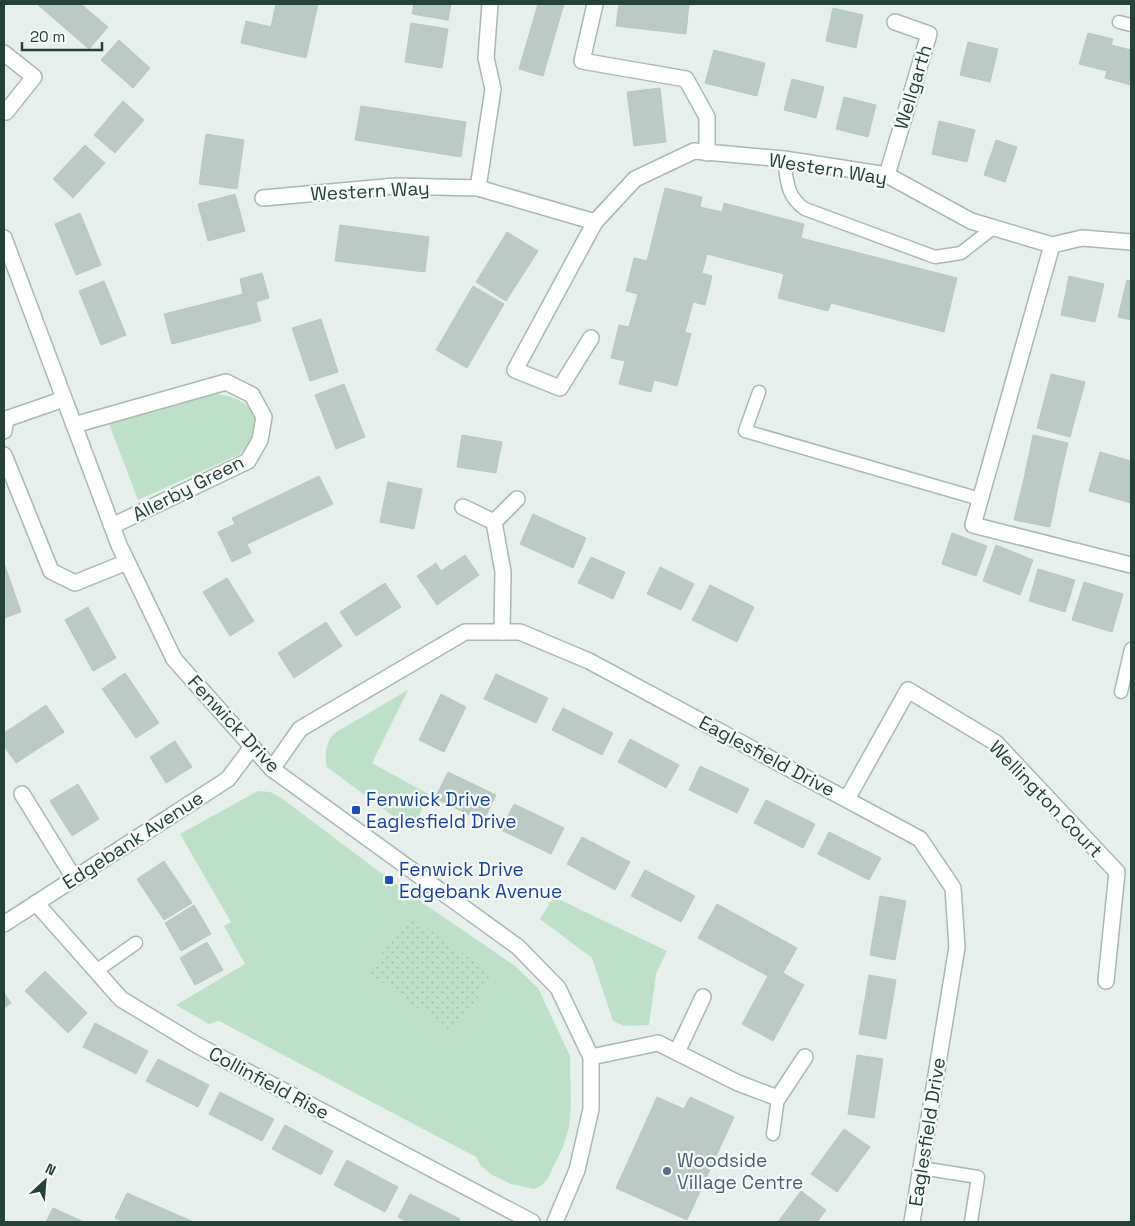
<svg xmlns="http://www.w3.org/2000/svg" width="1135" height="1226" viewBox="0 0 1135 1226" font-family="'Space Grotesk',sans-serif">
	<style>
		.green { fill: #bfe0c8 }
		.garden { fill: url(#garden-dots) }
		.building { fill: #bbcac4; stroke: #b8c9c2 }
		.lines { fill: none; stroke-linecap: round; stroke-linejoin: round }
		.lane-casing { stroke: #a8b8b2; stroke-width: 15 }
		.street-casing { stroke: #a8b8b2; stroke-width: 18 }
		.lane { stroke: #fff; stroke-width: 12 }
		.street { stroke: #fff; stroke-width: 15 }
		.transit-dot { fill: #1a4fb4; stroke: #f7fbf9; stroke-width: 2 }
		.service-dot { fill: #5c6f8a; stroke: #f7fbf9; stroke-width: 2 }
		.labels { text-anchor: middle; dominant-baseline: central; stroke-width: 4.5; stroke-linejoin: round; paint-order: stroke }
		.street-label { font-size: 19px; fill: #24423a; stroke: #f7fbf9 }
		.transit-label { font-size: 19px; fill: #164399; stroke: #f7fbf9; text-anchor: start }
		.service-label { font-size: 19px; fill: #4e5e75; stroke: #f7fbf9; text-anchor: start }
	</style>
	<defs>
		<pattern id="garden-dots" width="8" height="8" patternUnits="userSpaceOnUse" patternTransform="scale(1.25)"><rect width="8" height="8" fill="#bfe0c8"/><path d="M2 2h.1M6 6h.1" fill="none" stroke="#a4c1ad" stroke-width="1.8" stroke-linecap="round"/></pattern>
	</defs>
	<rect width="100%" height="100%" fill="#e6efeb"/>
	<g class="green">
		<path d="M215 394C255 398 270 424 240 454L138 500 109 424Z"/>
		<path d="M408 690 372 763 428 794 413 831 327 767C324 753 326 746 333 734Z"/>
		<path d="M258 791 270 792 280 797 401 888 515 966 538 988 570 1056 571 1103 569 1127 563 1147 548 1178 542 1185 534 1189 511 1184 492 1175 481 1166 476 1157 219 1021 209 1024 176 1005 245 964 224 926 231 922 180 834Z"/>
		<path d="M554 897 667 951 656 974 649 1025 624 1026 613 1021 592 958 540 919Z"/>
	</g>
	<path class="garden" d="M410 915 494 976 452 1033 368 972Z"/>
	<g class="building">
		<path d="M37 4H81L108 27 89 49Z"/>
		<path d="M276 4H318L306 58 241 43 246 21 271 27Z"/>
		<path d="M414 4H451L448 20 412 14Z"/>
		<path d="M538 4H564L543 76 519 69Z"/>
		<path d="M619 4H689L686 34 616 26Z"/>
		<path d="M833 8 863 15 856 48 826 41Z"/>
		<path d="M411 23 448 29 442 68 405 62Z"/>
		<path d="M1088 33 1113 39 1111 45 1131 50V85L1105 78 1107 71 1079 64Z"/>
		<path d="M119 40 150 68 133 88 101 60Z"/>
		<path d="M968 42 998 49 990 82 960 75Z"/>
		<path d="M714 50 765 63 757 96 705 83Z"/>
		<path d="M792 79 824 87 816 118 784 110Z"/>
		<path d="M660 88 666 142 634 146 627 92Z"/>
		<path d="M844 97 876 105 868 137 836 129Z"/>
		<path d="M123 101 144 120 115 153 94 135Z"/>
		<path d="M361 106 466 122 461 157 355 140Z"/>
		<path d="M939 121 975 130 967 162 932 154Z"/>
		<path d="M206 134 244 140 237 189 199 184Z"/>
		<path d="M996 140 1017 147 1005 182 984 175Z"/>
		<path d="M85 145 105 163 73 198 53 179Z"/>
		<path d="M665 188 702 197 700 207 722 212 724 203 804 224 801 238 957 278 944 332 831 303 828 311 778 298 784 274 707 254 702 273 712 276 705 305 693 302 685 332 691 334 677 386 654 380 651 392 619 384 625 361 611 358 619 325 629 327 638 294 626 291 634 258 647 261Z"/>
		<path d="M235 194 245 231 208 241 198 204Z"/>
		<path d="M80 213 101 265 76 275 55 224Z"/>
		<path d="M340 225 429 237 425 272 335 261Z"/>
		<path d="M507 232 538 251 506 301 476 282Z"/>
		<path d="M262 273 269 298 256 302 261 321 172 344 164 314 243 294 240 279Z"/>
		<path d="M1069 276 1104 284 1095 322 1061 315Z"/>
		<path d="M1127 280 1131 281V320L1118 317Z"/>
		<path d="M104 281 126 335 101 345 79 291Z"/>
		<path d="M473 286 504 304 467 368 436 350Z"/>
		<path d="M321 319 338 372 310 381 292 328Z"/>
		<path d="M1051 374 1085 382 1070 437 1037 428Z"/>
		<path d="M344 384 365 437 336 449 315 395Z"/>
		<path d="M462 435 502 442 496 473 457 467Z"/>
		<path d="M1033 435 1068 443 1059 482 1025 474Z"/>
		<path d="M1100 452 1131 461V503L1089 491Z"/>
		<path d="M1025 474 1059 482 1050 527 1014 520Z"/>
		<path d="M319 476 333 504 247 544 251 553 232 562 218 532 235 524 232 518Z"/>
		<path d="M388 482 422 489 414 529 380 522Z"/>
		<path d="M533 514 586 538 573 568 520 544Z"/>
		<path d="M952 533 987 546 976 576 942 564Z"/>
		<path d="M996 545 1033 560 1020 595 983 581Z"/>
		<path d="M465 555 479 575 437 605 417 576 436 563 441 571Z"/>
		<path d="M591 557 625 572 613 599 578 583Z"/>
		<path d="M4 563 21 612 4 618Z"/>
		<path d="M660 567 694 584 681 610 647 594Z"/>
		<path d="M1038 569 1075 580 1065 612 1029 601Z"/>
		<path d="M227 578 254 621 230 636 203 592Z"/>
		<path d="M1084 582 1123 594 1112 632 1072 620Z"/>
		<path d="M385 583 401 607 356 636 340 612Z"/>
		<path d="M710 585 754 607 737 642 692 620Z"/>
		<path d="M88 607 116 658 93 671 65 620Z"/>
		<path d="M326 622 342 646 294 678 278 653Z"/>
		<path d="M125 673 159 723 136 738 102 689Z"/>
		<path d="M496 674 548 698 536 723 484 699Z"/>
		<path d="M441 694 466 707 444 752 419 740Z"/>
		<path d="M46 705 64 732 16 763 4 746V733Z"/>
		<path d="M563 708 613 733 602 755 552 730Z"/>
		<path d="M630 739 679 765 666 788 618 762Z"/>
		<path d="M175 741 192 767 166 783 150 757Z"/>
		<path d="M700 766 749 789 737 813 689 790Z"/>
		<path d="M448 772 496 795 483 822 435 798Z"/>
		<path d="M78 784 99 819 72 836 50 801Z"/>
		<path d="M766 800 815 824 803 848 754 823Z"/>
		<path d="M514 804 564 828 551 854 501 830Z"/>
		<path d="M829 832 881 858 869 880 818 854Z"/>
		<path d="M582 837 630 862 615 890 567 864Z"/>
		<path d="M164 861 192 903 164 920 137 879Z"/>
		<path d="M645 870 695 896 681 922 631 896Z"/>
		<path d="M880 896 906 901 895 960 870 955Z"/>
		<path d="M717 904 797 948 783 973 804 985 773 1041 742 1024 768 976 698 938Z"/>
		<path d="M194 905 211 934 181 951 165 923Z"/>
		<path d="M207 942 223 970 195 985 180 958Z"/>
		<path d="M45 971 87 1013 68 1033 25 991Z"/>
		<path d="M869 975 896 980 886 1039 859 1034Z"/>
		<path d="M4 993 11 1003 4 1008Z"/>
		<path d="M95 1023 148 1051 136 1074 83 1047Z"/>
		<path d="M857 1055 883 1059 874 1118 848 1114Z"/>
		<path d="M158 1059 209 1085 198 1107 146 1081Z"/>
		<path d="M220 1092 274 1119 262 1141 209 1114Z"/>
		<path d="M657 1097 684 1109 690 1097 734 1117 687 1220 616 1188Z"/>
		<path d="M285 1125 333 1151 321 1175 272 1149Z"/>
		<path d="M844 1129 870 1147 837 1192 811 1174Z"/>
		<path d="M347 1160 398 1187 385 1212 334 1185Z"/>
		<path d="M801 1191 826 1210 817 1222H778Z"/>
		<path d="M127 1193 180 1216 194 1222H124L115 1218Z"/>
		<path d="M410 1194 460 1219 458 1222H408L398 1217Z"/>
		<path d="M53 1208 84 1222H46Z"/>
	</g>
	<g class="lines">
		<defs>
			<g id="lane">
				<path d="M1119 22 1131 25"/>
				<path d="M784 159C787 180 786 196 805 209L935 257 961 253 993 228"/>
				<path d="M759 392 745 431 980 499"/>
				<path d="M1121 692 1131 649"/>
				<path d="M96 971 136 943"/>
				<path d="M773 1134 778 1098"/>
				<path d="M921 1168 978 1177 971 1222"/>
			</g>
			<g id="street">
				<path d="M595 4 582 61 686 79 707 117V153"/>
				<path d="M4 53 34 77 6 112"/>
				<path d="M887 175 929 34 895 22"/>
				<path d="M478 188 493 89 486 58 490 4"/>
				<path d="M263 198 396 186 478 188 595 222 635 179 694 151 784 159 887 175 971 221 1052 245 1082 238 1131 242"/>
				<path d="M4 238 119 545 174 659 272 769 518 947 558 988 591 1057V1109L577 1170 555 1222"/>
				<path d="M1052 245 973 525 1131 565"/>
				<path d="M591 338 560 388 515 370 595 222"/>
				<path d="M74 425 226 382 252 395 264 417 260 440 248 461 112 526"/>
				<path d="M4 431 6 419 64 399"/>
				<path d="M4 455 51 571 75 583 127 562"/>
				<path d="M463 507 494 522 503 572 502 632"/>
				<path d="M494 522 517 499"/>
				<path d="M272 769 300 729 465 632H520L589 661 920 839 953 888 957 947 912 1222"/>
				<path d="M22 794 74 878"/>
				<path d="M847 799 908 690 996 743 1117 872 1106 981"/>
				<path d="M36 903 121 999 197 1045 532 1222"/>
				<path d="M4 924 228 779 252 747"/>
				<path d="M677 1052 703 997"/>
				<path d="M591 1057 658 1043 738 1083 778 1098 805 1057"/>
			</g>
		</defs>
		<use href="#lane" class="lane-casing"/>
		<use href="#street" class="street-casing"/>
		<use href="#lane" class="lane"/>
		<use href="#street" class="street"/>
	</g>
	<g class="transit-dot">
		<rect x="351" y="805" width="10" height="10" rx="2.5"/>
		<rect x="384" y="875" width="10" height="10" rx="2.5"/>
	</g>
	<circle class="service-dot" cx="667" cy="1171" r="5"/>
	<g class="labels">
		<g class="street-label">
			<text transform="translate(913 87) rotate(-73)">Wellgarth</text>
			<text transform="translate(828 169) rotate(9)">Western Way</text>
			<text transform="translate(370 191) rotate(-3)">Western Way</text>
			<text transform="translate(188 488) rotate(-27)">Allerby Green</text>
			<text transform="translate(234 724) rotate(47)">Fenwick Drive</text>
			<text transform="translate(767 756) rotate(28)">Eaglesfield Drive</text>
			<text transform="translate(1046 799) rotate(46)">Wellington Court</text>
			<text transform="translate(133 840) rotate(-33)">Edgebank Avenue</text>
			<text transform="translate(269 1083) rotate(28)">Collinfield Rise</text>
			<text transform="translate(927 1132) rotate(-81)">Eaglesfield Drive</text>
		</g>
		<g class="transit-label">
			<text x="366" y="799">Fenwick Drive<tspan x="366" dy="22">Eaglesfield Drive</tspan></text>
			<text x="399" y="869">Fenwick Drive<tspan x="399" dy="22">Edgebank Avenue</tspan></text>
		</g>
		<g class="service-label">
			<text x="677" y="1160">Woodside<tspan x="677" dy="22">Village Centre</tspan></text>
		</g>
	</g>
	<rect width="1135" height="1226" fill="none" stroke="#24423a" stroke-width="10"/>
	<g transform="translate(45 1181) rotate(26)" stroke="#f7fbf9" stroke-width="4" paint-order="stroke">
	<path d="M0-4L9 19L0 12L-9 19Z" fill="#24423a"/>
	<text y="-8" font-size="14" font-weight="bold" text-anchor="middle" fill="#24423a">N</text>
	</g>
	<path d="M22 42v8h80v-8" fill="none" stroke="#24423a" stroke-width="2.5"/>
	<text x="30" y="42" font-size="15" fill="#24423a" stroke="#f7fbf9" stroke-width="4" paint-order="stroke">20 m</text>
</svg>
